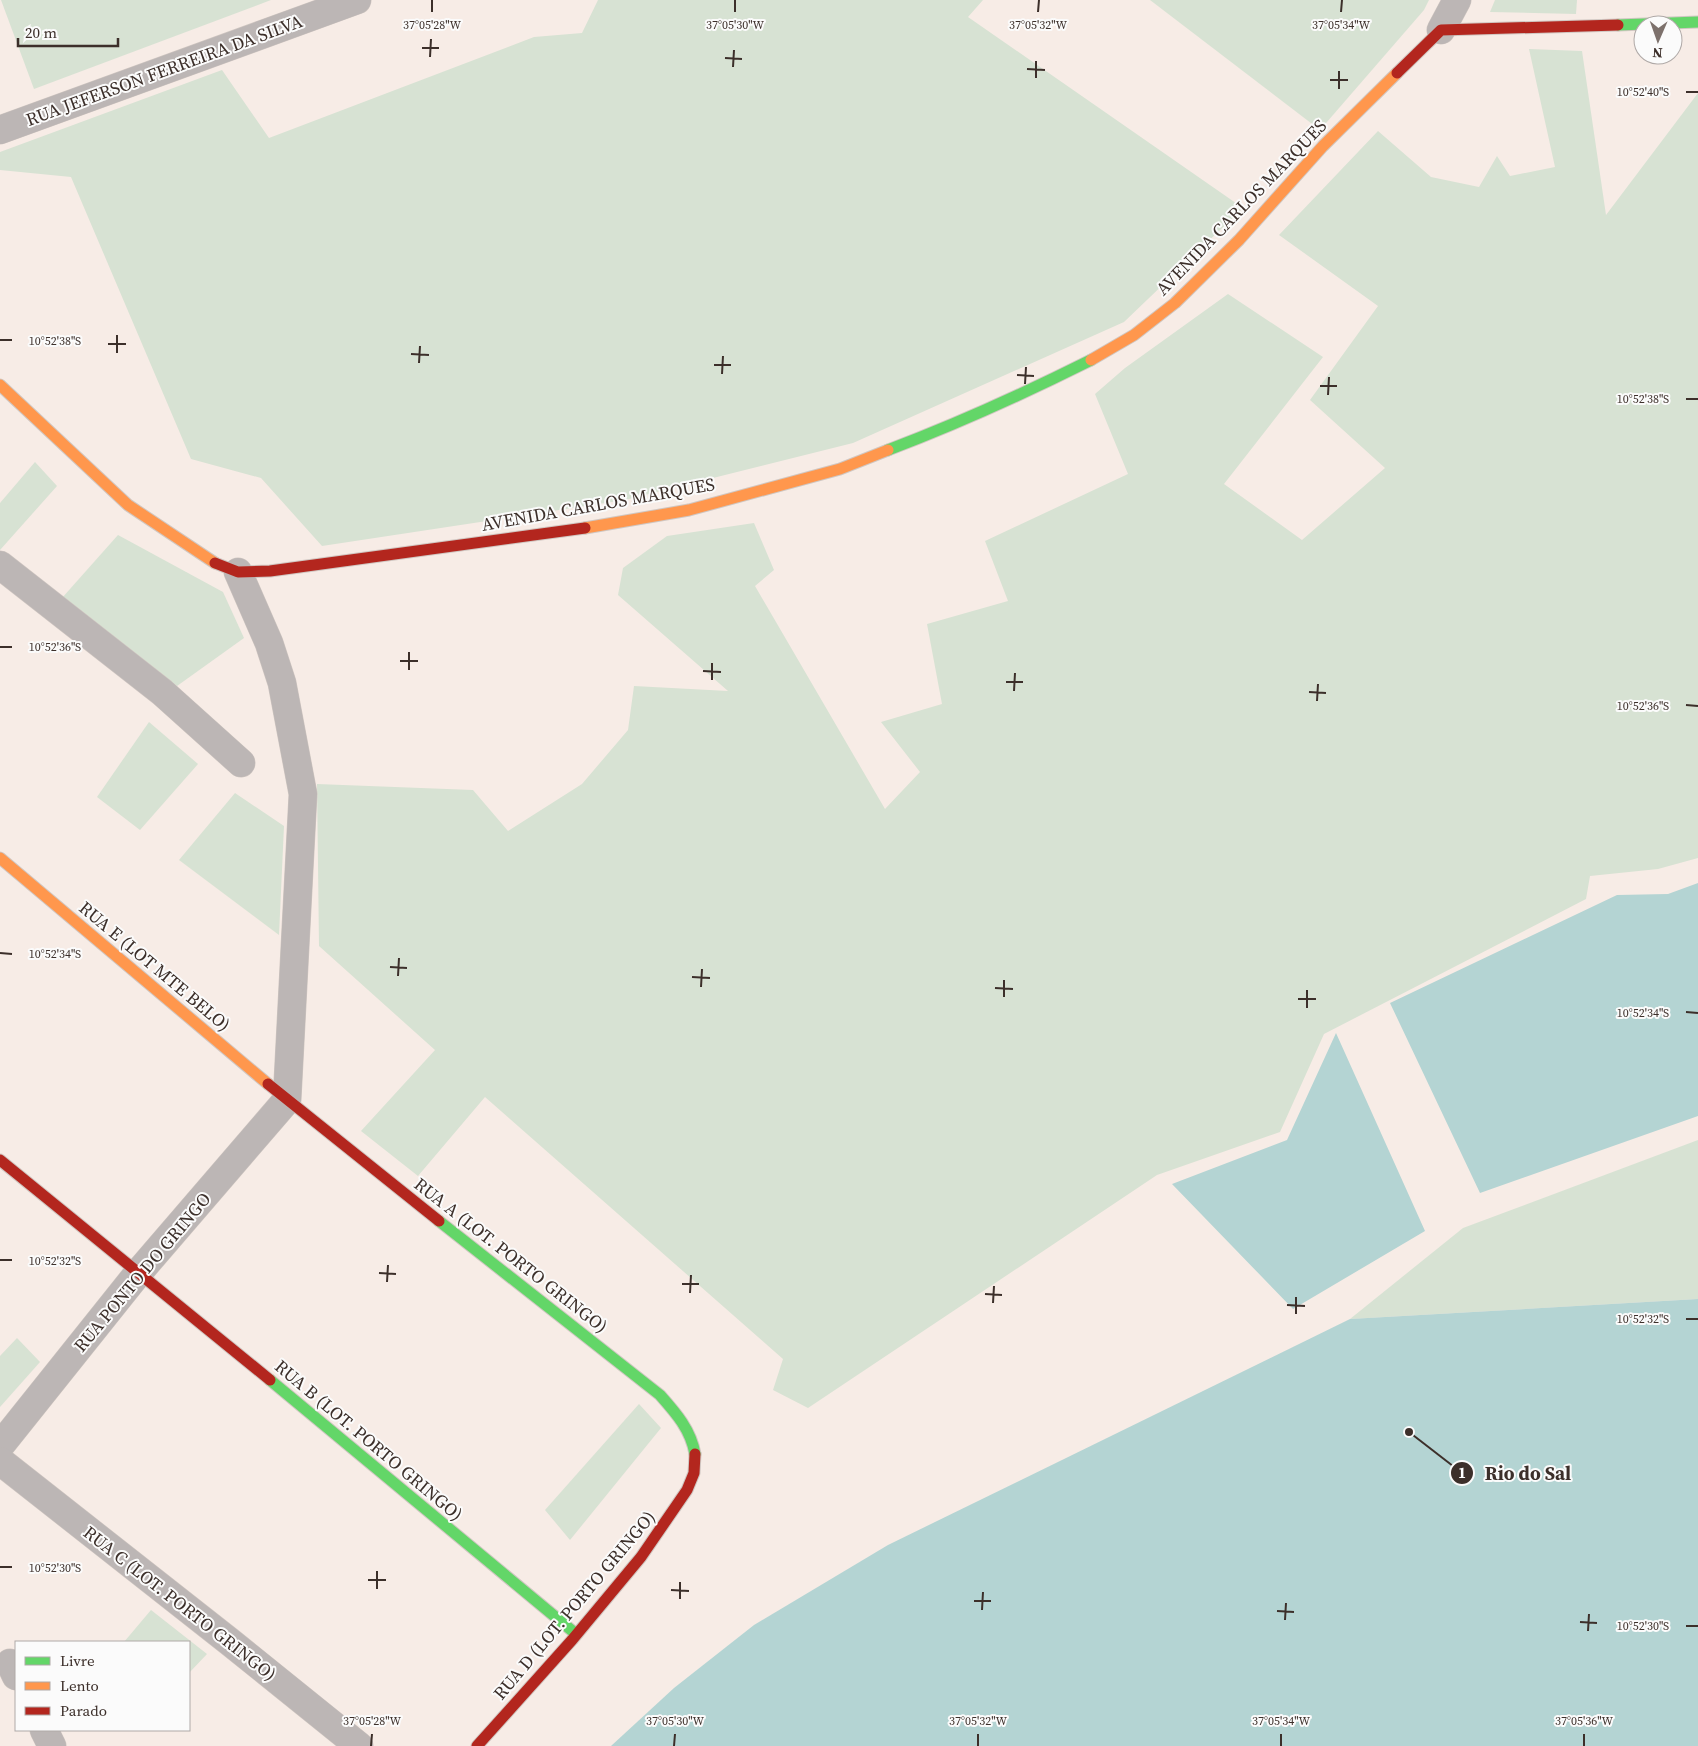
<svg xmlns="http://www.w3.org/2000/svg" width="1698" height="1746" viewBox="0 0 1698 1746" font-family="'Source Serif 4',serif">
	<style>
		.green { fill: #d7e2d3 }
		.water { fill: #b4d4d3 }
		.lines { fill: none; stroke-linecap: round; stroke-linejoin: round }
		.street-casing { stroke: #d0c7c2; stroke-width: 29 }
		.fast-casing { stroke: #d0c7c2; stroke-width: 13 }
		.slow-casing { stroke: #d0c7c2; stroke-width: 13 }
		.jam-casing { stroke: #d0c7c2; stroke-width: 13 }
		.street { stroke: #bcb6b5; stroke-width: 28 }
		.fast { stroke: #63d668; stroke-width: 11 }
		.slow { stroke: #ff974d; stroke-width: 11 }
		.jam { stroke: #b3261e; stroke-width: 11 }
		.ticks { fill: none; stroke: #3c2f2a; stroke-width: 2 }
		.labels { text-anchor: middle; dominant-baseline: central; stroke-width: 4; stroke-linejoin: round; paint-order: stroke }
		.street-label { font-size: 18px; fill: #3c2f2a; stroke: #fbfbfb }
		.ticks-label { font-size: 12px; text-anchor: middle; fill: #3c2f2a; stroke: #fbfbfb; stroke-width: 4; stroke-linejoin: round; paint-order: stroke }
		.leader { fill: none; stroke: #3c2f2a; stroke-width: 2 }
		.callout-dot { fill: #3c2f2a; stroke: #fbfbfb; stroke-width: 2 }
		.mark-label { font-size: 15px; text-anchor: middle; font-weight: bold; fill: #fff }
		.callout-label { font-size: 19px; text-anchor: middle; font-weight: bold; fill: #3c2f2a; stroke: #fbfbfb; stroke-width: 4; stroke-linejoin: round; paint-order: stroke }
	</style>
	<rect width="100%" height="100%" fill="#f7ece6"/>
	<g class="green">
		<path d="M1 0H271L34 89Z"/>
		<path d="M598 0H983L968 17 1243 208 1124 322 853 443 625 500 322 546 261 478 191 459 71 177 0 170V152L222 70 269 138 534 37 582 33Z"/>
		<path d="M1150 0H1429L1424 10 1320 130Z"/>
		<path d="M1495 0H1577L1576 14 1490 12Z"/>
		<path d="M1529 49 1582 51 1606 215 1698 93V858L1658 869 1590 876 1586 899 1324 1034 1280 1132 1157 1175 808 1408 773 1390 783 1359 485 1097 418 1176 361 1131 435 1050 319 946 317 784 473 790 508 831 582 784 628 730 634 686 728 691 618 595 623 568 667 536 754 523 774 570 755 586 885 809 920 772 881 722 942 704 927 624 1008 601 985 541 1128 474 1095 394 1125 368 1228 294 1323 357 1224 484 1302 540 1385 468 1310 400 1378 306 1279 235 1378 131 1431 177 1479 187 1497 156 1510 176 1555 167Z"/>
		<path d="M35 462 57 486 0 550V503Z"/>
		<path d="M118 535 223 592 244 638 177 686 62 598Z"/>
		<path d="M149 722 198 764 140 830 97 797Z"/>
		<path d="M235 793 284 826 279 935 179 860Z"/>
		<path d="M1698 1140V1299L1350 1319 1463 1228Z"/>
		<path d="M17 1338 40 1362 0 1407V1356Z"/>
		<path d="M639 1404 661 1428 570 1540 545 1510Z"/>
		<path d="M151 1610 207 1654 189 1673V1642H124Z"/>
	</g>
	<g class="water">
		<path d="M1698 883V1116L1480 1193 1390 1003 1617 895 1668 894Z"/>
		<path d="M1336 1033 1425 1231 1293 1309 1172 1184 1287 1140Z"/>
		<path d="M1698 1299V1746H611L674 1688 754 1625 888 1545 1350 1319Z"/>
	</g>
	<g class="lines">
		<defs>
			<g id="street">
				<path d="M1441 30 1457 0"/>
				<path d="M0 130 357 0"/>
				<path d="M0 565 162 692 241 763"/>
				<path d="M0 1446 139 1272 287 1100 303 794 282 683 269 643 238 572"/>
				<path d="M0 1461 230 1642 359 1746"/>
				<path d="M10 1663 16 1676"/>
				<path d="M44 1730 52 1746"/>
			</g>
			<g id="fast">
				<path d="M1618 25 1698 22"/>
				<path d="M888 450C957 424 1025 393 1091 360"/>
				<path d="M439 1221 660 1395C676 1413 691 1430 695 1454"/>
				<path d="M270 1380 576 1634"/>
			</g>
			<g id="slow">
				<path d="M1091 360 1134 335 1175 303 1239 240 1323 146 1397 73"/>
				<path d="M0 385 128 505 215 563"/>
				<path d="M585 528 689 510 840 469 888 450"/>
				<path d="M0 858 268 1084"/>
			</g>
			<g id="jam">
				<path d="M1397 73 1441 30 1618 25"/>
				<path d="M215 563 238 572 270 571 585 528"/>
				<path d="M268 1084 439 1221"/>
				<path d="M0 1160 270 1380"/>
				<path d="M477 1746 572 1640 641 1557 687 1490 694 1473 695 1454"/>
			</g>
		</defs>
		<use href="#street" class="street-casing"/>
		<use href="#fast" class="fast-casing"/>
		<use href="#slow" class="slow-casing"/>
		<use href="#jam" class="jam-casing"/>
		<use href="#street" class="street"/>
		<use href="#fast" class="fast"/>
		<use href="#slow" class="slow"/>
		<use href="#jam" class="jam"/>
	</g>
	<path class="ticks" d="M432 12V0M735 12V0M1038 12 1039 0M1341 12 1342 0M422 48H439M430 57 431 39M725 58 742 59M733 67 734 50M1027 69 1045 70M1036 78V61M1330 80H1348M1339 89V71M1686 92H1698M0 340H12M108 344H126M117 353V335M411 354 429 355M419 363 420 346M714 365H731M722 374 723 356M1017 375 1034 376M1025 384 1026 367M1320 386H1337M1328 395 1329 377M1686 399H1698M0 647H12M400 661H418M409 670V652M703 671 721 672M712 680V663M1006 682H1023M1014 691 1015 673M1309 692 1326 693M1317 701 1318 684M1686 705 1698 706M0 953 12 954M390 967 407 968M398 976 399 958M692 977 710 978M701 987 702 969M995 988 1013 989M1004 997V980M1298 999H1316M1307 1008V990M1686 1012 1698 1013M0 1260H12M379 1273 396 1274M387 1282 388 1265M682 1284H699M690 1293 691 1275M985 1294 1002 1295M993 1303 994 1286M1287 1305 1305 1306M1296 1314V1297M1686 1319H1698M0 1567H12M368 1580H386M377 1589V1571M671 1590 689 1591M680 1599V1582M974 1601H991M982 1610 983 1592M1277 1611 1294 1612M1285 1620 1286 1603M1580 1622 1597 1623M1686 1626H1698M1588 1631 1589 1614M371 1746 372 1734M674 1746 675 1734M978 1746V1734M1281 1746V1734M1584 1746V1734"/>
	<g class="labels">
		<g class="street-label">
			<text transform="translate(164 70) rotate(-20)">RUA JEFERSON FERREIRA DA SILVA</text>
			<text transform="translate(1241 207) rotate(-46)">AVENIDA CARLOS MARQUES</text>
			<text transform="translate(598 504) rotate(-10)">AVENIDA CARLOS MARQUES</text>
			<text transform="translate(155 966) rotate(40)">RUA E (LOT MTE BELO)</text>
			<text transform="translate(511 1255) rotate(38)">RUA A (LOT. PORTO GRINGO)</text>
			<text transform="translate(142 1272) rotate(-50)">RUA PONTO DO GRINGO</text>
			<text transform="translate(369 1440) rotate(40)">RUA B (LOT. PORTO GRINGO)</text>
			<text transform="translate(180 1603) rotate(38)">RUA C (LOT. PORTO GRINGO)</text>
			<text transform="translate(574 1605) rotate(-50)">RUA D (LOT. PORTO GRINGO)</text>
		</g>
	</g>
	<g class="ticks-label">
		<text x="432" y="29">37°05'28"W</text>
		<text x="735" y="29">37°05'30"W</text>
		<text x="1038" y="29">37°05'32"W</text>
		<text x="1341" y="29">37°05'34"W</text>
		<text x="1643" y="96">10°52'40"S</text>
		<text x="55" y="345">10°52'38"S</text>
		<text x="1643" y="403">10°52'38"S</text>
		<text x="55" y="651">10°52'36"S</text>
		<text x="1643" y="710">10°52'36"S</text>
		<text x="55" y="958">10°52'34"S</text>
		<text x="1643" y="1017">10°52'34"S</text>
		<text x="55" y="1265">10°52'32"S</text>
		<text x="1643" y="1323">10°52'32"S</text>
		<text x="55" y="1572">10°52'30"S</text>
		<text x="1643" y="1630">10°52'30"S</text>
		<text x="372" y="1725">37°05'28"W</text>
		<text x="675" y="1725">37°05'30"W</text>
		<text x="978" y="1725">37°05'32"W</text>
		<text x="1281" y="1725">37°05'34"W</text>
		<text x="1584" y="1725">37°05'36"W</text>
	</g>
	<path class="leader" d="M1409 1432L1462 1473"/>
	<g class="callout-dot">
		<circle cx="1409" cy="1432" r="5"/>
		<circle cx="1462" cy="1473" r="12"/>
	</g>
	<g class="mark-label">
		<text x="1462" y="1478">1</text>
	</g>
	<g class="callout-label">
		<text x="1528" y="1480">Rio do Sal</text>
	</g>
	<rect x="15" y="1641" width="175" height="90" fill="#fbfbfb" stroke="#afa9a7"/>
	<rect x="25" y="1657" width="25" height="8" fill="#63d668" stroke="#afa9a7"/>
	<text x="60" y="1666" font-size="15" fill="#3c2f2a">Livre</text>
	<rect x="25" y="1682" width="25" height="8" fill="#ff974d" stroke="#afa9a7"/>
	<text x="60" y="1691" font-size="15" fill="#3c2f2a">Lento</text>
	<rect x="25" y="1707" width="25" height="8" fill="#b3261e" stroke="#afa9a7"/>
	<text x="60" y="1716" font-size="15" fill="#3c2f2a">Parado</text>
	<g transform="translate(1658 40) rotate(182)"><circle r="24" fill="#fbfbfb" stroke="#afa9a7"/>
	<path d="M0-4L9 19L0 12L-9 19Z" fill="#7d716c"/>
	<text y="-8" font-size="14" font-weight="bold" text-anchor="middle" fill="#3c2f2a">N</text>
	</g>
	<path d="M18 38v8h100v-8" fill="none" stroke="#3c2f2a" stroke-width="2.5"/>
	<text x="25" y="38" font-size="15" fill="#3c2f2a" stroke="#fbfbfb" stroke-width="4" paint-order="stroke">20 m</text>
</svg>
